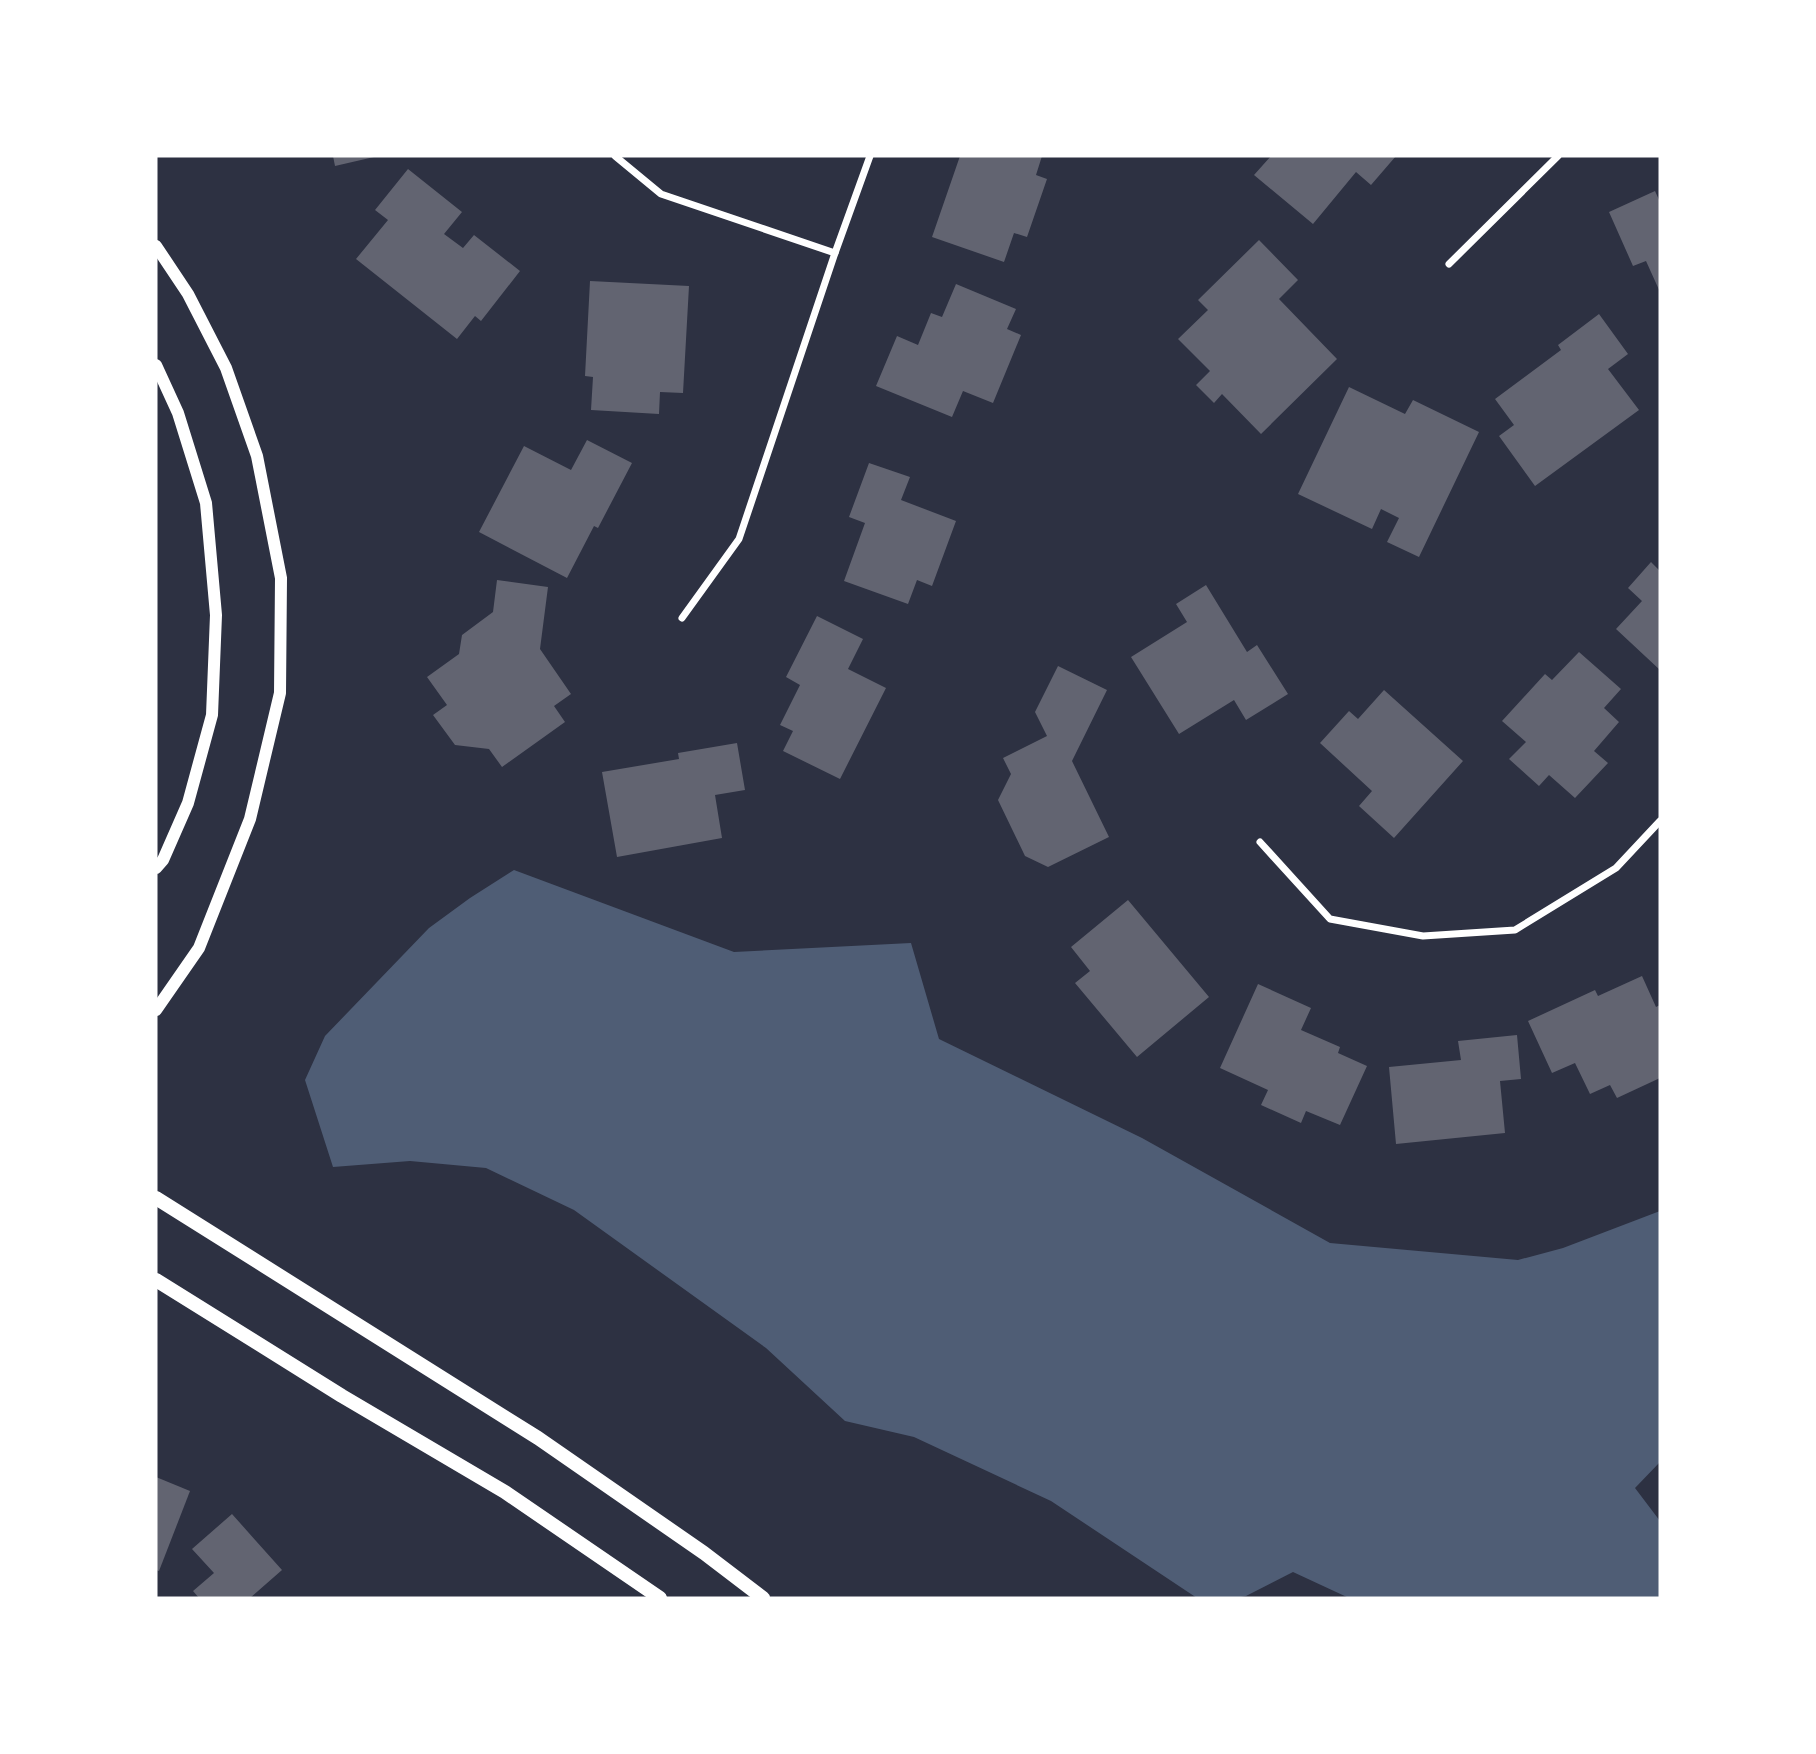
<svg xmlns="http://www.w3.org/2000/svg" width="1816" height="1754" viewBox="0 0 1816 1754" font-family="'Varela Round',sans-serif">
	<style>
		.water { fill: #4f5d75 }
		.building { fill: #626471 }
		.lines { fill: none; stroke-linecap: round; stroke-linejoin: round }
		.minor { stroke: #fff; stroke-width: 7 }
		.tertiary { stroke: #fff; stroke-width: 12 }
		.secondary { stroke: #fff; stroke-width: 14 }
	</style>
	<rect width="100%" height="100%" fill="#2d3142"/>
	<path class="water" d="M514 870 734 952 911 943 939 1039 1142 1138 1330 1243 1518 1260 1563 1248 1660 1211V1462L1635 1488 1660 1521V1598H1349L1293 1572 1246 1596 1236 1598H1197L1051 1501 914 1437 845 1421 766 1348 574 1210 486 1168 410 1161 333 1167 305 1080 325 1036 429 928 470 898Z"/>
	<g class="building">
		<path d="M333 156H374V157L335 166Z"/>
		<path d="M960 156H1042L1036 175 1047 179 1027 237 1014 233 1004 262 932 237Z"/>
		<path d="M1271 156H1396L1371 185 1356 172 1313 224 1254 175Z"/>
		<path d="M408 169 462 212 444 234 463 248 474 235 520 271 481 321 475 316 457 339 356 259 388 220 375 210Z"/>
		<path d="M1655 191 1660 202V292L1646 261 1633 266 1609 212Z"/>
		<path d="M1259 240 1298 280 1279 299 1337 359 1261 434 1222 394 1214 403 1196 385 1210 371 1178 339 1208 310 1198 300Z"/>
		<path d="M590 281 689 286 683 393 660 392 659 414 591 410 593 377 585 376Z"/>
		<path d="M956 284 1016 309 1007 329 1021 335 993 403 963 391 952 417 876 386 897 336 918 345 931 313 942 317Z"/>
		<path d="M1599 314 1628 354 1608 369 1639 410 1535 486 1499 436 1514 425 1495 399 1561 350 1558 345Z"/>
		<path d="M1349 387 1405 414 1413 400 1479 432 1419 557 1387 542 1399 518 1381 509 1372 529 1298 494Z"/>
		<path d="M587 440 632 463 598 528 594 526 567 578 479 532 524 446 571 470Z"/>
		<path d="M869 463 910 477 901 500 956 521 932 586 917 580 908 604 844 581 865 523 849 517Z"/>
		<path d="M1651 562 1660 571V670L1616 629 1642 601 1628 588Z"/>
		<path d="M497 580 548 587 540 649 571 694 554 706 565 722 502 767 489 749 455 745 433 715 447 705 427 677 459 654 462 635 493 612Z"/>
		<path d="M1206 585 1247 652 1257 645 1288 694 1246 720 1234 700 1179 734 1131 657 1187 622 1176 604Z"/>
		<path d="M817 616 863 639 848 669 886 688 840 779 783 751 793 731 780 725 800 685 786 677Z"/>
		<path d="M1579 652 1621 689 1604 708 1619 722 1594 751 1608 763 1575 798 1549 775 1539 786 1509 759 1526 742 1502 721 1545 674 1552 680Z"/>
		<path d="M1058 666 1107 690 1072 761 1109 837 1048 867 1025 856 998 800 1011 774 1003 758 1047 736 1035 712Z"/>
		<path d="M1384 690 1463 761 1394 838 1359 806 1372 791 1320 743 1349 711 1358 719Z"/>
		<path d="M737 743 745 790 715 795 722 838 617 857 602 772 679 759 678 753Z"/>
		<path d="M1128 900 1209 997 1137 1057 1075 983 1090 971 1071 947Z"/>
		<path d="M1642 976 1656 1007 1660 1005V1078L1617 1098 1610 1085 1590 1094 1575 1063 1552 1073 1528 1021 1595 990 1598 996Z"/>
		<path d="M1258 984 1311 1008 1301 1030 1340 1047 1338 1053 1367 1066 1340 1125 1306 1111 1301 1123 1261 1105 1268 1090 1220 1068Z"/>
		<path d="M1517 1035 1521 1079 1500 1081 1505 1133 1396 1144 1389 1067 1461 1060 1458 1041Z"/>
		<path d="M156 1477 190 1491 159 1571 156 1570Z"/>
		<path d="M232 1514 282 1570 250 1598H199L193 1591 214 1573 192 1549Z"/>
	</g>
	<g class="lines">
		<g class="minor">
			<path d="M615 156 661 194 835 253"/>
			<path d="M1449 264 1558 156"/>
			<path d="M682 618 739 539 835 253 870 156"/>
			<path d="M1260 842 1330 919 1423 936 1515 930 1616 868 1660 821"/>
		</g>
		<g class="tertiary">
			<path d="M156 246 188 294 226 368 257 456 281 578 280 693 250 819 199 948 156 1010"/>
			<path d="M156 365 178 413 206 503 216 615 212 715 188 803 163 860 156 868"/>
		</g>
		<g class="secondary">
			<path d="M156 1198 538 1438 704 1553 763 1598"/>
			<path d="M156 1280 342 1396 505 1492 660 1598"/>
		</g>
	</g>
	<rect width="1816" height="1754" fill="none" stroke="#ffffff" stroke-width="315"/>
</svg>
